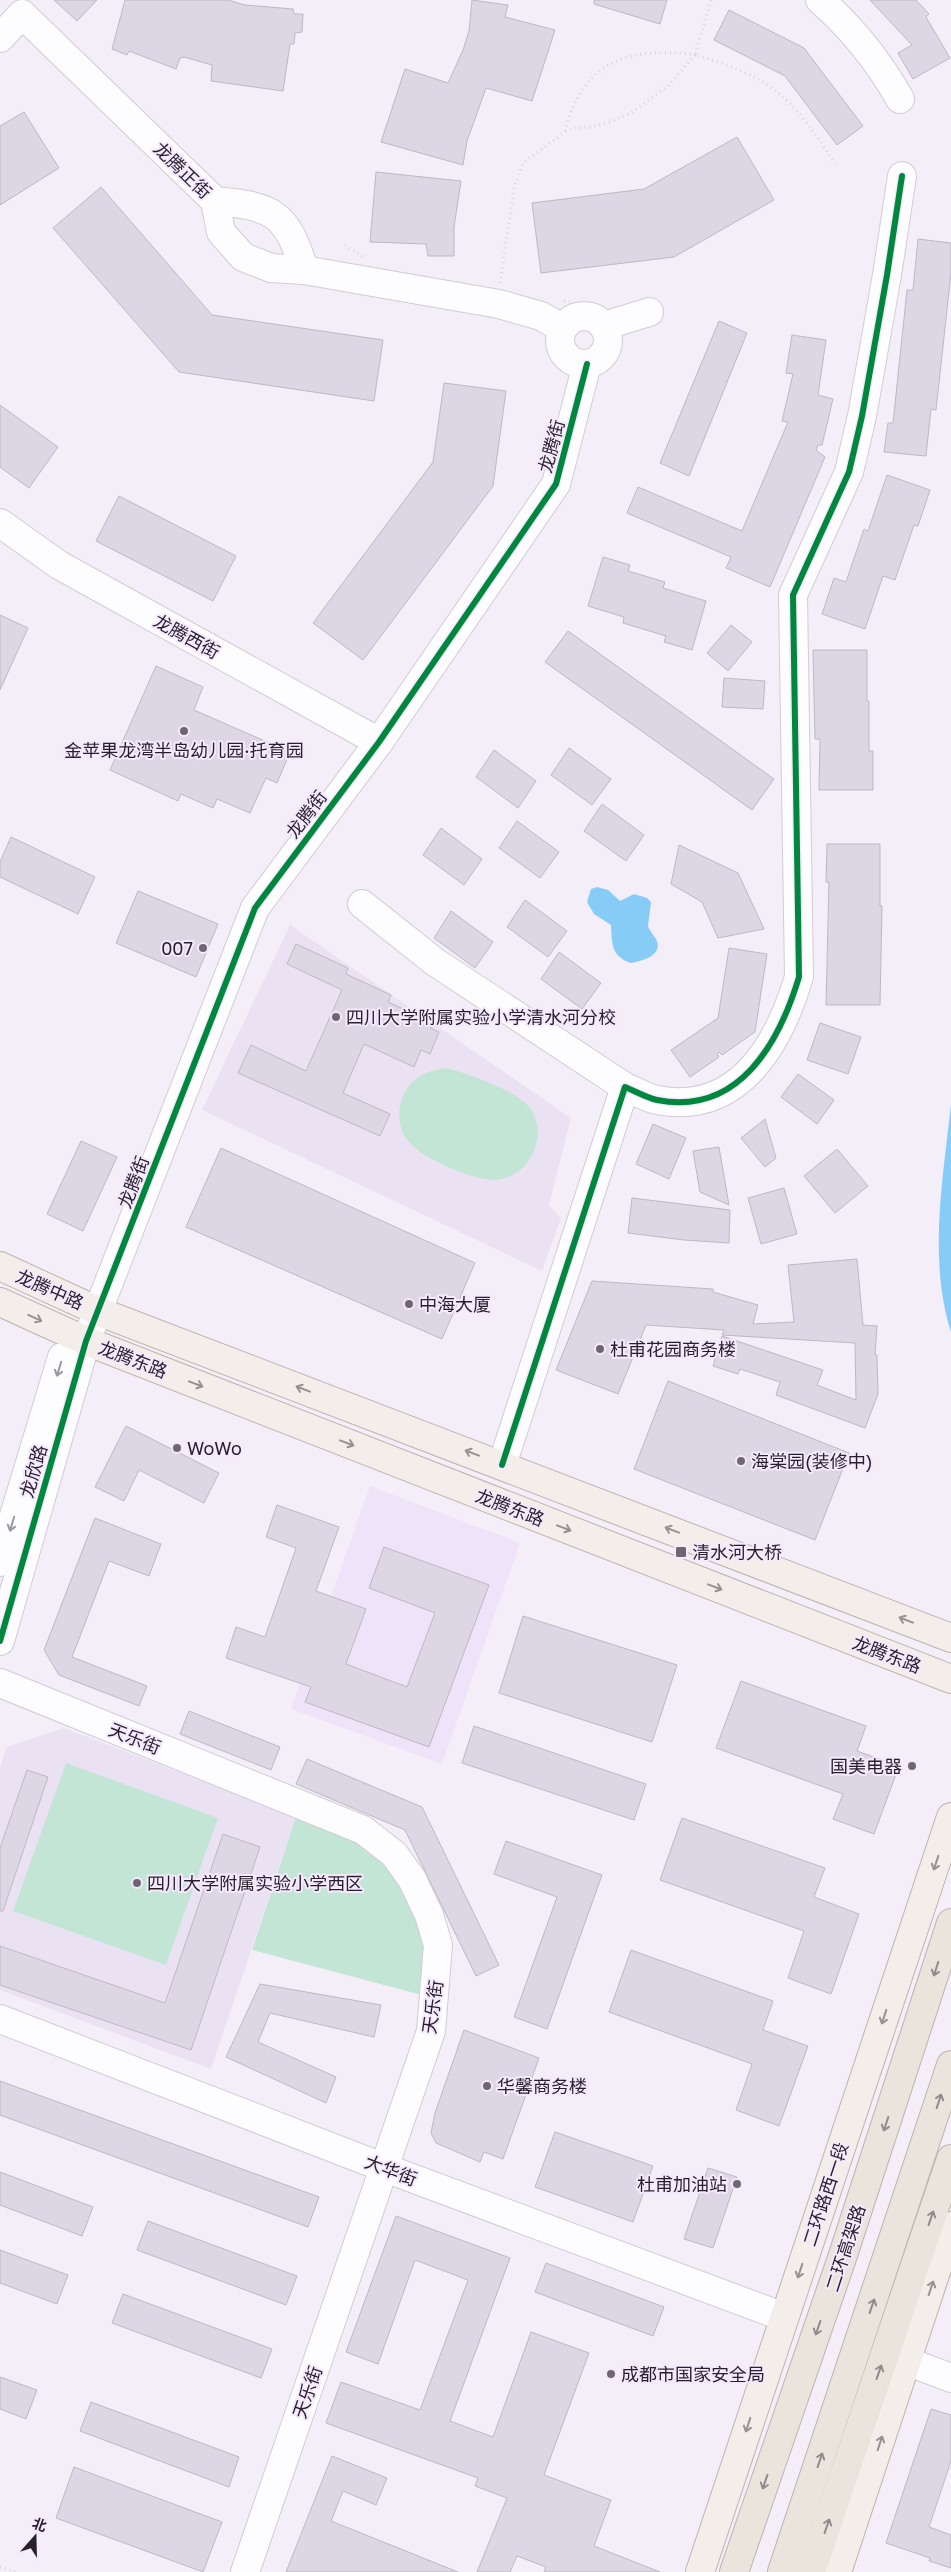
<svg xmlns="http://www.w3.org/2000/svg" width="951" height="2572" viewBox="0 0 951 2572" font-family="'Golos Text','Noto Sans SC',sans-serif">
	<style>
		.built { fill: #efe3f9 }
		.education { fill: #eae2f2 }
		.green { fill: #c3e5d6 }
		.water { fill: #86ccf6 }
		.building { fill: #ddd6e4; stroke: #bdb8c3 }
		.lines { fill: none; stroke-linecap: round; stroke-linejoin: round }
		.minor-casing { stroke: #d1ccd6; stroke-width: 30 }
		.major-casing { stroke: #bdb4af; stroke-width: 30 }
		.highway-casing { stroke: #bdb4af; stroke-width: 30 }
		.path { stroke: #d9d6da; stroke-width: 3; stroke-dasharray: 1 4; stroke-linecap: butt }
		.minor { stroke: #fdfcfe; stroke-width: 28 }
		.major { stroke: #f3eeea; stroke-width: 28 }
		.highway { stroke: #eae4dc; stroke-width: 28 }
		.cycleway-casing { stroke: #f4e9fd; stroke-width: 9 }
		.cycleway { stroke: #00873e; stroke-width: 6 }
		.oneway { stroke: #979194 }
		.oneway2 { stroke: #9d99a0 }
		.oneway3 { stroke: #928b8d }
		.poi-dot { fill: #6e6773; stroke: #f4e9fd; stroke-width: 2 }
		.labels { text-anchor: middle; dominant-baseline: central; stroke-width: 4; stroke-linejoin: round; paint-order: stroke }
		.street-label { font-size: 18px; fill: #271f2c; stroke: #f4e9fd }
		.poi-label { font-size: 18px; fill: #271f2c; stroke: #f4e9fd; text-anchor: start }
	</style>
	<rect width="100%" height="100%" fill="#f3eef8"/>
	<path class="built" d="M370 1486 520 1543 442 1764 291 1709Z"/>
	<g class="education">
		<path d="M290 925 571 1118 549 1205 561 1218 542 1271 202 1110Z"/>
		<path d="M64 1728 296 1817 211 2069 0 1990V1769L6 1747Z"/>
	</g>
	<g class="green">
		<path d="M445 1068C465 1072 518 1091 530 1108 550 1136 529 1179 494 1180 472 1180 422 1158 409 1142 392 1123 398 1089 420 1076 428 1071 436 1070 445 1068Z"/>
		<path d="M66 1763 218 1818 166 1965 13 1911Z"/>
		<path d="M296 1817 357 1840 382 1857 424 1923 428 1961 422 1995 252 1950Z"/>
	</g>
	<g class="water">
		<path d="M597 887 608 890 620 901 634 894 647 898 651 902 648 926C650 932 655 936 657 941 662 956 642 961 631 963 611 956 612 944 611 925L594 914 587 902 591 889Z"/>
		<path d="M951 1104V1332C928 1259 943 1179 951 1104Z"/>
	</g>
	<g class="building">
		<path d="M54 0H97L77 21Z"/>
		<path d="M125 0H228L245 5 293 9 294 14H303L302 32 295 33 294 44H290L283 91 211 81 212 65 184 57 180 58 176 69 129 51 127 55 112 49Z"/>
		<path d="M472 0 508 5 505 17 555 30 532 101 486 88 467 141 463 165 381 142 405 69 448 83 463 50 469 31Z"/>
		<path d="M594 0H667L660 24 594 4Z"/>
		<path d="M870 0H916L929 14 926 17 950 58 913 79 898 53 912 45Z"/>
		<path d="M729 10 804 48 863 126 837 145 785 76 714 40Z"/>
		<path d="M24 112 59 168 0 205V126Z"/>
		<path d="M737 137 774 200 674 257 541 273 532 203 644 189Z"/>
		<path d="M376 172 461 181 454 227V256H428L426 244 370 242Z"/>
		<path d="M101 187 212 315 383 340 374 401 179 372 53 228Z"/>
		<path d="M918 239 951 243V273L936 410 931 409 926 456 884 452 888 423H893L907 290H913Z"/>
		<path d="M719 321 747 333 689 476 660 463Z"/>
		<path d="M792 335 826 340 818 395 833 399 822 445H818L816 450 825 457 770 587 726 568 731 557 627 513 638 487 742 531 788 422 782 421 793 374 786 373Z"/>
		<path d="M444 383 506 391 493 486 363 660 313 623 433 462Z"/>
		<path d="M0 405 58 447 29 488 0 467Z"/>
		<path d="M887 475 930 490 918 526 914 525 895 580 883 576 865 629 822 614 834 578 846 582 864 529 868 531Z"/>
		<path d="M119 496 236 556 213 601 96 541Z"/>
		<path d="M603 557 630 565 628 571 665 582 663 588 706 601 692 650 664 642 666 636 623 623 624 617 588 606Z"/>
		<path d="M0 615 28 628 0 690Z"/>
		<path d="M731 625 752 642 728 671 707 653Z"/>
		<path d="M568 631 774 779 752 810 545 662Z"/>
		<path d="M813 650H867V701H869V751H873V790H819L820 739H815Z"/>
		<path d="M156 666 203 687 194 710 290 752 277 783 266 778 250 813 217 799 213 808 181 794 178 801 110 770Z"/>
		<path d="M724 678 765 681 763 709 722 707Z"/>
		<path d="M569 748 611 779 592 805 551 775Z"/>
		<path d="M494 750 536 781 518 808 476 777Z"/>
		<path d="M602 804 644 835 626 861 584 831Z"/>
		<path d="M517 821 559 852 540 878 499 848Z"/>
		<path d="M441 828 482 859 464 885 423 855Z"/>
		<path d="M11 837 95 877 78 914 0 877V862Z"/>
		<path d="M827 844H880V906H882L880 1005H826L829 882H826Z"/>
		<path d="M679 845 738 873 764 929 718 938 702 902 671 884Z"/>
		<path d="M138 891 218 924 196 977 116 943Z"/>
		<path d="M525 900 567 931 548 957 507 927Z"/>
		<path d="M451 911 493 942 475 968 434 938Z"/>
		<path d="M296 944 348 968 346 974 391 995 388 1002 432 1022 430 1028 439 1032 430 1054 421 1050 414 1067 364 1044 343 1093 390 1114 380 1136 238 1073 251 1045 306 1071 342 990 287 964Z"/>
		<path d="M729 948 767 954 755 1032 722 1055 719 1052 717 1054 719 1057 690 1077 671 1050 718 1018Z"/>
		<path d="M559 952 601 983 582 1009 541 979Z"/>
		<path d="M820 1023 861 1037 848 1074 807 1060Z"/>
		<path d="M798 1074 834 1100 817 1124 781 1097Z"/>
		<path d="M765 1119 776 1158 765 1167 741 1138Z"/>
		<path d="M653 1124 686 1138 669 1179 636 1164Z"/>
		<path d="M81 1141 117 1157 83 1231 47 1214Z"/>
		<path d="M719 1147 729 1205 700 1192 693 1151Z"/>
		<path d="M221 1148 475 1263 442 1339 186 1227Z"/>
		<path d="M837 1149 868 1186 835 1213 804 1176Z"/>
		<path d="M784 1188 797 1234 761 1244 748 1198Z"/>
		<path d="M632 1198 730 1210 729 1243 684 1240 628 1233Z"/>
		<path d="M857 1259 863 1325 877 1326 875 1355H877L878 1394 865 1428 776 1395 780 1382 740 1369 738 1374 713 1366 722 1336 823 1370 817 1385 856 1400 855 1343 722 1335 724 1330 646 1325 618 1394 556 1370 592 1281 713 1289V1292L758 1305 753 1324 794 1322 788 1265Z"/>
		<path d="M668 1381 849 1453 815 1540 634 1469Z"/>
		<path d="M126 1426 219 1473 204 1503 139 1470 124 1501 95 1487Z"/>
		<path d="M277 1505 339 1527 316 1591 366 1609 346 1664 407 1687 435 1613 369 1588 384 1547 489 1585 429 1747 305 1702 311 1687 226 1658 236 1627 265 1637 296 1548 266 1537Z"/>
		<path d="M95 1518 161 1544 149 1576 109 1561 72 1657 147 1686 139 1706 59 1675 44 1650Z"/>
		<path d="M523 1616 677 1665 652 1742 499 1693Z"/>
		<path d="M741 1681 866 1726 857 1751 899 1766 874 1834 833 1819 843 1794 716 1748Z"/>
		<path d="M189 1711 280 1747 271 1770 180 1734Z"/>
		<path d="M474 1726 646 1784 634 1820 462 1763Z"/>
		<path d="M307 1759 422 1807 499 1965 476 1976 405 1830 296 1784Z"/>
		<path d="M27 1770 48 1777 3 1911H0V1848Z"/>
		<path d="M682 1818 825 1868 814 1897 859 1914 831 1994 788 1978 804 1931 660 1880Z"/>
		<path d="M223 1834 260 1847 191 2050 0 1985V1946L165 2003Z"/>
		<path d="M506 1841 602 1875 547 2029 514 2017 557 1897 494 1874Z"/>
		<path d="M631 1950 773 2001 763 2030 808 2046 779 2126 736 2110 752 2064 609 2012Z"/>
		<path d="M260 1984 381 2005 374 2037 270 2013 258 2042 336 2077 326 2103 226 2057Z"/>
		<path d="M464 2030 539 2058 503 2159 484 2152 480 2162 436 2143 431 2133 435 2113Z"/>
		<path d="M0 2081 319 2197 308 2227 0 2115Z"/>
		<path d="M555 2132 653 2166 633 2222 535 2187Z"/>
		<path d="M708 2168 737 2177 713 2248 684 2239Z"/>
		<path d="M0 2172 93 2207 82 2236 0 2205Z"/>
		<path d="M396 2216 510 2258 450 2421 493 2437 531 2332 589 2353 544 2475 611 2500 594 2546 660 2572H544L546 2567 517 2556 510 2572H477L507 2498 475 2486 478 2478 326 2423 341 2382 420 2410 468 2280 415 2260 378 2364 346 2352Z"/>
		<path d="M148 2221 297 2276 286 2305 137 2250Z"/>
		<path d="M0 2250 68 2275 57 2304 0 2283Z"/>
		<path d="M546 2263 664 2307 653 2336 535 2292Z"/>
		<path d="M123 2294 272 2349 261 2378 112 2323Z"/>
		<path d="M0 2377 37 2390 26 2419 0 2409Z"/>
		<path d="M91 2402 239 2457 229 2487 80 2431Z"/>
		<path d="M931 2409 951 2415V2461L929 2527 951 2535V2568L929 2561 930 2558 886 2543Z"/>
		<path d="M332 2456 387 2478 376 2505 343 2491 331 2521 458 2572H286Z"/>
		<path d="M74 2467 222 2522 203 2572 56 2518Z"/>
	</g>
	<g class="lines">
		<defs>
			<g id="minor">
				<path d="M820 0C852 28 879 62 900 99"/>
				<path d="M0 38 22 14 215 201C272 206 287 212 304 270L499 304 541 316 562 328"/>
				<path d="M215 201 221 232 243 257 271 268 304 270"/>
				<circle cx="584" cy="340" r="24"/>
				<path d="M604 326 649 312"/>
				<path d="M0 523 59 565 379 742"/>
				<path d="M362 904 435 962 625 1087"/>
				<path d="M502 1465 625 1087C635 1091 647 1098 657 1100 739 1116 779 1043 799 977L793 595 849 472 862 416 887 275 902 176"/>
				<path d="M0 1562 62 1357"/>
				<path d="M0 1641 86 1341 255 908 379 742 556 484 587 364"/>
				<path d="M0 1683 363 1830 394 1854 412 1879 429 1915 438 1945 431 2031 245 2572"/>
				<path d="M0 2019 385 2168 784 2317"/>
				<path d="M906 2361 951 2378"/>
			</g>
			<g id="major">
				<path d="M0 1266 100 1312 951 1638"/>
				<path d="M0 1302 86 1341 951 1679"/>
				<path d="M700 2572 951 1817"/>
				<path d="M837 2572 951 2226"/>
			</g>
			<g id="highway">
				<path d="M734 2572 842 2258 951 1923"/>
				<path d="M782 2572 951 2065"/>
				<path d="M811 2572 951 2159"/>
			</g>
		</defs>
		<use href="#minor" class="minor-casing"/>
		<use href="#major" class="major-casing"/>
		<use href="#highway" class="highway-casing"/>
		<g class="path">
			<path d="M711 0 695 55C770 75 795 100 835 164"/>
			<path d="M345 245 363 257"/>
			<path d="M500 283 514 189 523 163 565 132 575 128 591 127 610 122 631 113 668 86 695 55C628 46 582 61 565 132"/>
			<path d="M564 301 592 307"/>
			<path d="M0 2567 17 2572"/>
		</g>
		<use href="#minor" class="minor"/>
		<use href="#major" class="major"/>
		<use href="#highway" class="highway"/>
		<defs>
			<g id="cycleway">
				<path d="M502 1465 625 1087C635 1091 647 1098 657 1100 739 1116 779 1043 799 977L793 595 849 472 862 416 887 275 902 176"/>
				<path d="M0 1641 86 1341 255 908 379 742 556 484 587 364"/>
			</g>
		</defs>
		<use href="#cycleway" class="cycleway-casing"/>
		<use href="#cycleway" class="cycleway"/>
	</g>
	<defs><path id="oneway-shaft" d="M-6 0H5M1.5-3L5.5 0L1.5 3" fill="none" stroke-width="1.6" stroke-linecap="round" stroke-linejoin="round" transform="scale(1.25)"/></defs>
	<g class="oneway">
		<use href="#oneway-shaft" transform="translate(35 1318) rotate(25)"/>
		<use href="#oneway-shaft" transform="translate(196 1384) rotate(21)"/>
		<use href="#oneway-shaft" transform="translate(303 1389) rotate(-159)"/>
		<use href="#oneway-shaft" transform="translate(347 1443) rotate(21)"/>
		<use href="#oneway-shaft" transform="translate(472 1453) rotate(-159)"/>
		<use href="#oneway-shaft" transform="translate(564 1528) rotate(21)"/>
		<use href="#oneway-shaft" transform="translate(672 1530) rotate(-159)"/>
		<use href="#oneway-shaft" transform="translate(715 1587) rotate(21)"/>
		<use href="#oneway-shaft" transform="translate(906 1620) rotate(-159)"/>
		<use href="#oneway-shaft" transform="translate(936 1863) rotate(108)"/>
		<use href="#oneway-shaft" transform="translate(884 2017) rotate(108)"/>
		<use href="#oneway-shaft" transform="translate(800 2271) rotate(108)"/>
		<use href="#oneway-shaft" transform="translate(931 2288) rotate(-72)"/>
		<use href="#oneway-shaft" transform="translate(748 2425) rotate(108)"/>
		<use href="#oneway-shaft" transform="translate(880 2443) rotate(-72)"/>
	</g>
	<g class="oneway2">
		<use href="#oneway-shaft" transform="translate(59 1369) rotate(107)"/>
		<use href="#oneway-shaft" transform="translate(12 1524) rotate(107)"/>
	</g>
	<g class="oneway3">
		<use href="#oneway-shaft" transform="translate(936 1969) rotate(108)"/>
		<use href="#oneway-shaft" transform="translate(939 2101) rotate(-72)"/>
		<use href="#oneway-shaft" transform="translate(886 2124) rotate(108)"/>
		<use href="#oneway-shaft" transform="translate(931 2218) rotate(-71)"/>
		<use href="#oneway-shaft" transform="translate(872 2306) rotate(-71)"/>
		<use href="#oneway-shaft" transform="translate(818 2328) rotate(109)"/>
		<use href="#oneway-shaft" transform="translate(879 2372) rotate(-71)"/>
		<use href="#oneway-shaft" transform="translate(820 2460) rotate(-71)"/>
		<use href="#oneway-shaft" transform="translate(765 2482) rotate(109)"/>
		<use href="#oneway-shaft" transform="translate(827 2526) rotate(-71)"/>
	</g>
	<g class="poi-dot">
		<circle cx="184" cy="731" r="5"/>
		<circle cx="203" cy="948" r="5"/>
		<circle cx="336" cy="1017" r="5"/>
		<circle cx="409" cy="1304" r="5"/>
		<circle cx="600" cy="1349" r="5"/>
		<circle cx="177" cy="1448" r="5"/>
		<circle cx="741" cy="1461" r="5"/>
		<rect x="675" y="1546" width="12" height="12" rx="2.5"/>
		<circle cx="912" cy="1766" r="5"/>
		<circle cx="137" cy="1883" r="5"/>
		<circle cx="487" cy="2086" r="5"/>
		<circle cx="737" cy="2184" r="5"/>
		<circle cx="611" cy="2374" r="5"/>
	</g>
	<g class="labels">
		<g class="street-label">
			<text transform="translate(183 170) rotate(44)">龙腾正街</text>
			<text transform="translate(551 446) rotate(-75)">龙腾街</text>
			<text transform="translate(187 636) rotate(29)">龙腾西街</text>
			<text transform="translate(306 814) rotate(-53)">龙腾街</text>
			<text transform="translate(133 1182) rotate(-69)">龙腾街</text>
			<text transform="translate(50 1289) rotate(24)">龙腾中路</text>
			<text transform="translate(133 1359) rotate(21)">龙腾东路</text>
			<text transform="translate(33 1471) rotate(-74)">龙欣路</text>
			<text transform="translate(510 1507) rotate(21)">龙腾东路</text>
			<text transform="translate(887 1654) rotate(21)">龙腾东路</text>
			<text transform="translate(135 1738) rotate(22)">天乐街</text>
			<text transform="translate(432 2007) rotate(-82)">天乐街</text>
			<text transform="translate(391 2170) rotate(21)">大华街</text>
			<text transform="translate(825 2194) rotate(-72)">二环路西一段</text>
			<text transform="translate(845 2248) rotate(-72)">二环高架路</text>
			<text transform="translate(307 2392) rotate(-71)">天乐街</text>
		</g>
		<g class="poi-label">
			<text x="184" y="750" text-anchor="middle">金苹果龙湾半岛幼儿园·托育园</text>
			<text x="193" y="948" text-anchor="end">007</text>
			<text x="346" y="1017">四川大学附属实验小学清水河分校</text>
			<text x="419" y="1304">中海大厦</text>
			<text x="610" y="1349">杜甫花园商务楼</text>
			<text x="187" y="1448">WoWo</text>
			<text x="751" y="1461">海棠园(装修中)</text>
			<text x="692" y="1552">清水河大桥</text>
			<text x="902" y="1766" text-anchor="end">国美电器</text>
			<text x="147" y="1883">四川大学附属实验小学西区</text>
			<text x="497" y="2086">华馨商务楼</text>
			<text x="727" y="2184" text-anchor="end">杜甫加油站</text>
			<text x="621" y="2374">成都市国家安全局</text>
		</g>
	</g>
	<g transform="translate(35 2537) rotate(20)" stroke="#f4e9fd" stroke-width="4" paint-order="stroke">
	<path d="M0-4L9 19L0 12L-9 19Z" fill="#271f2c"/>
	<text y="-8" font-size="14" font-weight="bold" text-anchor="middle" fill="#271f2c">北</text>
	</g>
</svg>
